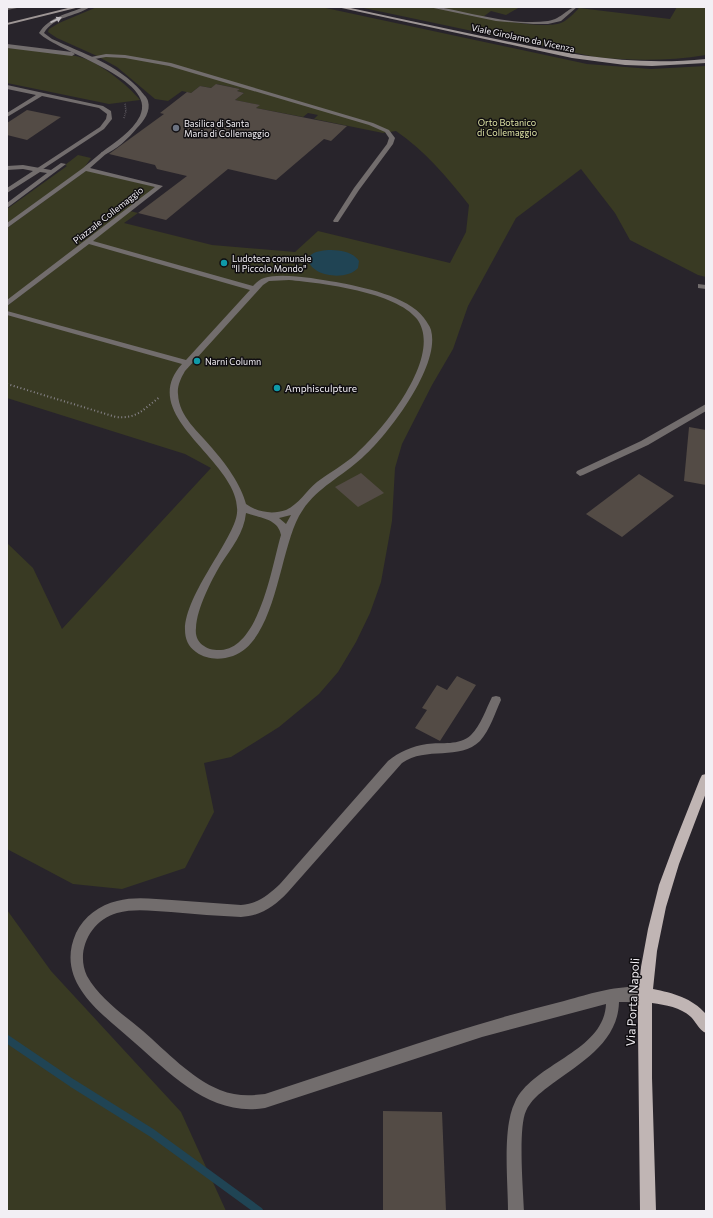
<svg xmlns="http://www.w3.org/2000/svg" width="713" height="1218" viewBox="0 0 713 1218" font-family="Commissioner,sans-serif">
	<style>
		.green { fill: #393a23 }
		.water { fill: #204454 }
		.lines { fill: none; stroke-linecap: round; stroke-linejoin: round }
		.stream { stroke: #204454; stroke-width: 8 }
		.building { fill: #534b45 }
		.path-far1 { stroke: #8a868c; stroke-width: 1.5; stroke-dasharray: 0.5 1.5; stroke-linecap: butt }
		.path { stroke: #8a868c; stroke-width: 2; stroke-dasharray: 1 2.5; stroke-linecap: butt }
		.service { fill: #726d6d; fill-rule: evenodd }
		.pedestrian { fill: #726d6d; fill-rule: evenodd }
		.minor { fill: #726d6d; fill-rule: evenodd }
		.secondary { fill: #9e9695; fill-rule: evenodd }
		.primary { fill: #c0b5b4; fill-rule: evenodd }
		.oneway { fill: #bfbbbe }
		.worship-dot { fill: #6b7280; stroke: #100e11; stroke-width: 1.5 }
		.culture-dot { fill: #0f9aa8; stroke: #100e11; stroke-width: 1.5 }
		.labels { text-anchor: middle; dominant-baseline: central; stroke-width: 3; stroke-linejoin: round; paint-order: stroke }
		.far-street-label { font-size: 9px; fill: #f2eff4; stroke: #100e11 }
		.far-park-label { font-size: 9px; fill: #dde2a4; stroke: #100e11 }
		.far-poi-label { font-size: 9px; fill: #f2eff4; stroke: #100e11; text-anchor: start }
		.poi-label { font-size: 10px; fill: #f2eff4; stroke: #100e11; text-anchor: start }
		.near-street-label { font-size: 12px; fill: #f2eff4; stroke: #100e11 }
	</style>
	<rect width="100%" height="100%" fill="#28242b"/>
	<g class="green">
		<path d="M97 7H321L587 64 651 69 706 66V277L698 275 630 240 615 213 581 169 516 218 468 306 453 349 432 385 402 444 395 468 392 521 381 582 370 613 356 642 338 672 319 694 279 727 231 757 204 763 214 812 185 868 122 889 73 884 7 849V543L33 568 62 629 211 468 185 454 7 398V306L130 211 138 213 124 223 212 245 295 252 318 231 450 263 466 232 469 205C447 177 425 151 396 131L383 133 314 119 318 115 308 113 303 117 256 108 259 105 235 100 244 93 237 91 240 89 217 84 211 88 200 86 191 93 182 91 168 101 155 99 117 67 97 56 57 38 48 32 49 29 59 23Z"/>
		<path d="M359 7H520L506 15 491 11 483 17C500 20 548 30 563 22 569 19 575 12 579 8L670 19 677 7H706V55C669 61 633 61 595 57Z"/>
		<path d="M7 48C29 50 63 51 83 58 101 64 128 85 140 100L109 104 7 83Z"/>
		<path d="M78 155 91 158 84 168 7 224V209L67 166 65 165Z"/>
		<path d="M87 170 156 187 7 302V228Z"/>
		<path d="M7 910 51 971 181 1112 226 1211H7Z"/>
	</g>
	<path class="water" d="M328 250C339 250 352 251 359 261L358 268C347 281 311 277 308 259 312 251 321 251 328 250Z"/>
	<g class="lines">
		<path class="stream" d="M7 1039 72 1083 152 1133 259 1211"/>
	</g>
	<g class="building">
		<path d="M216 84 240 89 237 91 244 93 235 100 260 105 256 108 347 126 331 141 324 139 276 180 228 169 166 220 138 213 187 176 157 169 155 165 109 154 164 114 160 113 187 92 191 93 200 86 211 88Z"/>
		<path d="M27 110 61 117 27 140 7 135V123Z"/>
		<path d="M689 427 706 430V485L684 481Z"/>
		<path d="M361 473 384 493 358 507 335 487Z"/>
		<path d="M639 474 674 496 622 537 586 514Z"/>
		<path d="M457 676 476 685 440 741 415 728 427 710 422 708 437 685 447 690Z"/>
		<path d="M383 1111 442 1112 446 1211H383Z"/>
	</g>
	<g class="lines">
		<path class="path-far1" d="M124 118 126 111 125 103"/>
		<path class="path" d="M7 384 116 417C138 419 143 409 160 397"/>
		<g class="service">
			<path d="M429 7H438C472 13 514 26 548 21 562 19 568 7 577 7L561 21 548 24H533L496 21Z"/>
			<path d="M106 54 125 55 171 63 373 123 389 130 395 138 393 144 359 190 338 222H334L333 221 354 188 387 144 389 138 385 132 369 125 169 66 125 58 106 57 89 60 86 58Z"/>
			<path d="M7 85 103 106 111 111 112 119 104 129 40 171H36V169L100 127 106 119 107 114 99 108 42 96 7 117V113L36 95 7 89Z"/>
			<path d="M698 284 706 285V289L698 288Z"/>
			<path d="M706 404V411L648 445 583 475 580 476 576 473 577 471 641 441Z"/>
			<path d="M496 696 500 697 501 700C495 713 490 730 480 741 460 761 426 746 402 763L288 892C275 906 261 916 241 917 218 916 195 914 171 912 153 911 135 908 117 913 91 920 75 951 87 976 100 999 124 1015 143 1031 167 1052 191 1078 220 1090 235 1096 249 1096 265 1094 364 1062 462 1026 564 1001 587 995 627 981 650 990L652 995 650 1000 645 1002H619C618 1044 578 1064 548 1087 540 1093 530 1101 526 1111 518 1128 523 1189 524 1211H508C508 1181 502 1128 515 1102 533 1063 604 1052 606 1004L482 1037 265 1108C211 1117 172 1075 135 1043 103 1014 54 983 76 933 84 916 100 905 117 901 135 896 154 899 172 900 195 902 218 903 241 905 258 904 268 895 280 884L388 761C399 752 412 746 427 744 442 742 459 746 471 735 481 725 486 709 492 697Z"/>
		</g>
		<path class="pedestrian" d="M102 152 107 153 90 168 163 186 93 241 253 286C256 283 260 279 264 278 281 272 318 279 336 282 362 287 408 296 424 318 426 321 430 326 431 330 441 366 387 436 362 458 340 478 314 489 299 516 279 553 276 640 233 656 221 660 207 660 196 652 157 624 234 545 237 513 242 461 134 417 182 364L7 315V311L186 360 250 290 89 244 7 306V300L155 187 86 171 7 228V223L83 168ZM289 280C322 283 396 292 417 319 444 356 383 430 356 454 344 465 330 472 317 482 306 491 299 504 286 510 272 515 257 512 246 504 241 484 225 463 212 448 199 432 179 417 178 394 177 386 181 378 185 371L263 285 269 281ZM246 513C259 518 278 518 281 535 272 565 260 647 221 650 215 650 209 650 204 646 198 642 195 636 196 628 197 608 211 581 221 564 232 547 244 533 246 513ZM291 515 286 524 279 518Z"/>
		<g class="minor">
			<path d="M17 7V8L7 10V8Z"/>
			<path d="M84 7H90C75 17 54 16 44 33L52 39C82 53 119 65 141 91 143 94 147 97 148 101 151 111 144 121 137 128 129 138 116 150 104 155L101 153 102 152C115 142 132 132 140 116 159 79 57 52 39 33 49 17 67 14 84 7Z"/>
			<path d="M7 44 72 52 75 54 72 56 7 48Z"/>
			<path d="M61 163 66 164 7 208V203L47 173 40 172 7 193V188L33 171 23 169 7 170V166L23 165 51 170Z"/>
		</g>
		<g class="secondary">
			<path d="M72 7H80L7 25V23Z"/>
			<path d="M337 7H346C392 17 439 27 486 37 562 53 628 67 706 59V63L652 66 625 65 572 58Z"/>
		</g>
		<path class="primary" d="M706 774V793L679 864 666 907 657 951 653 989C673 993 692 998 706 1014V1033C699 1030 696 1022 691 1017 680 1007 666 1005 652 1003V1078L656 1211H640L638 1030V995L641 967 648 929 659 885 675 842 700 779 702 775Z"/>
	</g>
	<defs><path id="oneway-solid" d="M-6-.8H1V-3.2L6.5 0L1 3.2V.8H-6Z"/></defs>
	<use class="oneway" href="#oneway-solid" transform="translate(56 20) rotate(-24)"/>
	<circle class="worship-dot" cx="176" cy="128" r="4"/>
	<g class="culture-dot">
		<circle cx="224" cy="263" r="4"/>
		<circle cx="197" cy="361" r="4"/>
		<circle cx="277" cy="388" r="4"/>
	</g>
	<g class="labels">
		<g class="far-street-label">
			<text transform="translate(523 38) rotate(12)">Viale Girolamo da Vicenza</text>
			<text transform="translate(108 215) rotate(-38)">Piazzale Collemaggio</text>
		</g>
		<g class="far-park-label">
			<text x="507" y="122">Orto Botanico<tspan x="507" dy="10">di Collemaggio</tspan></text>
		</g>
		<g class="far-poi-label">
			<text x="184" y="123">Basilica di Santa<tspan x="184" dy="10">Maria di Collemaggio</tspan></text>
			<text x="232" y="258">Ludoteca comunale<tspan x="232" dy="10">"Il Piccolo Mondo"</tspan></text>
			<text x="205" y="361">Narni Column</text>
		</g>
		<g class="poi-label">
			<text x="285" y="388">Amphisculpture</text>
		</g>
		<g class="near-street-label">
			<text transform="translate(632 1002) rotate(-87)">Via Porta Napoli</text>
		</g>
	</g>
	<rect width="713" height="1218" fill="none" stroke="#f2eff4" stroke-width="16"/>
</svg>
